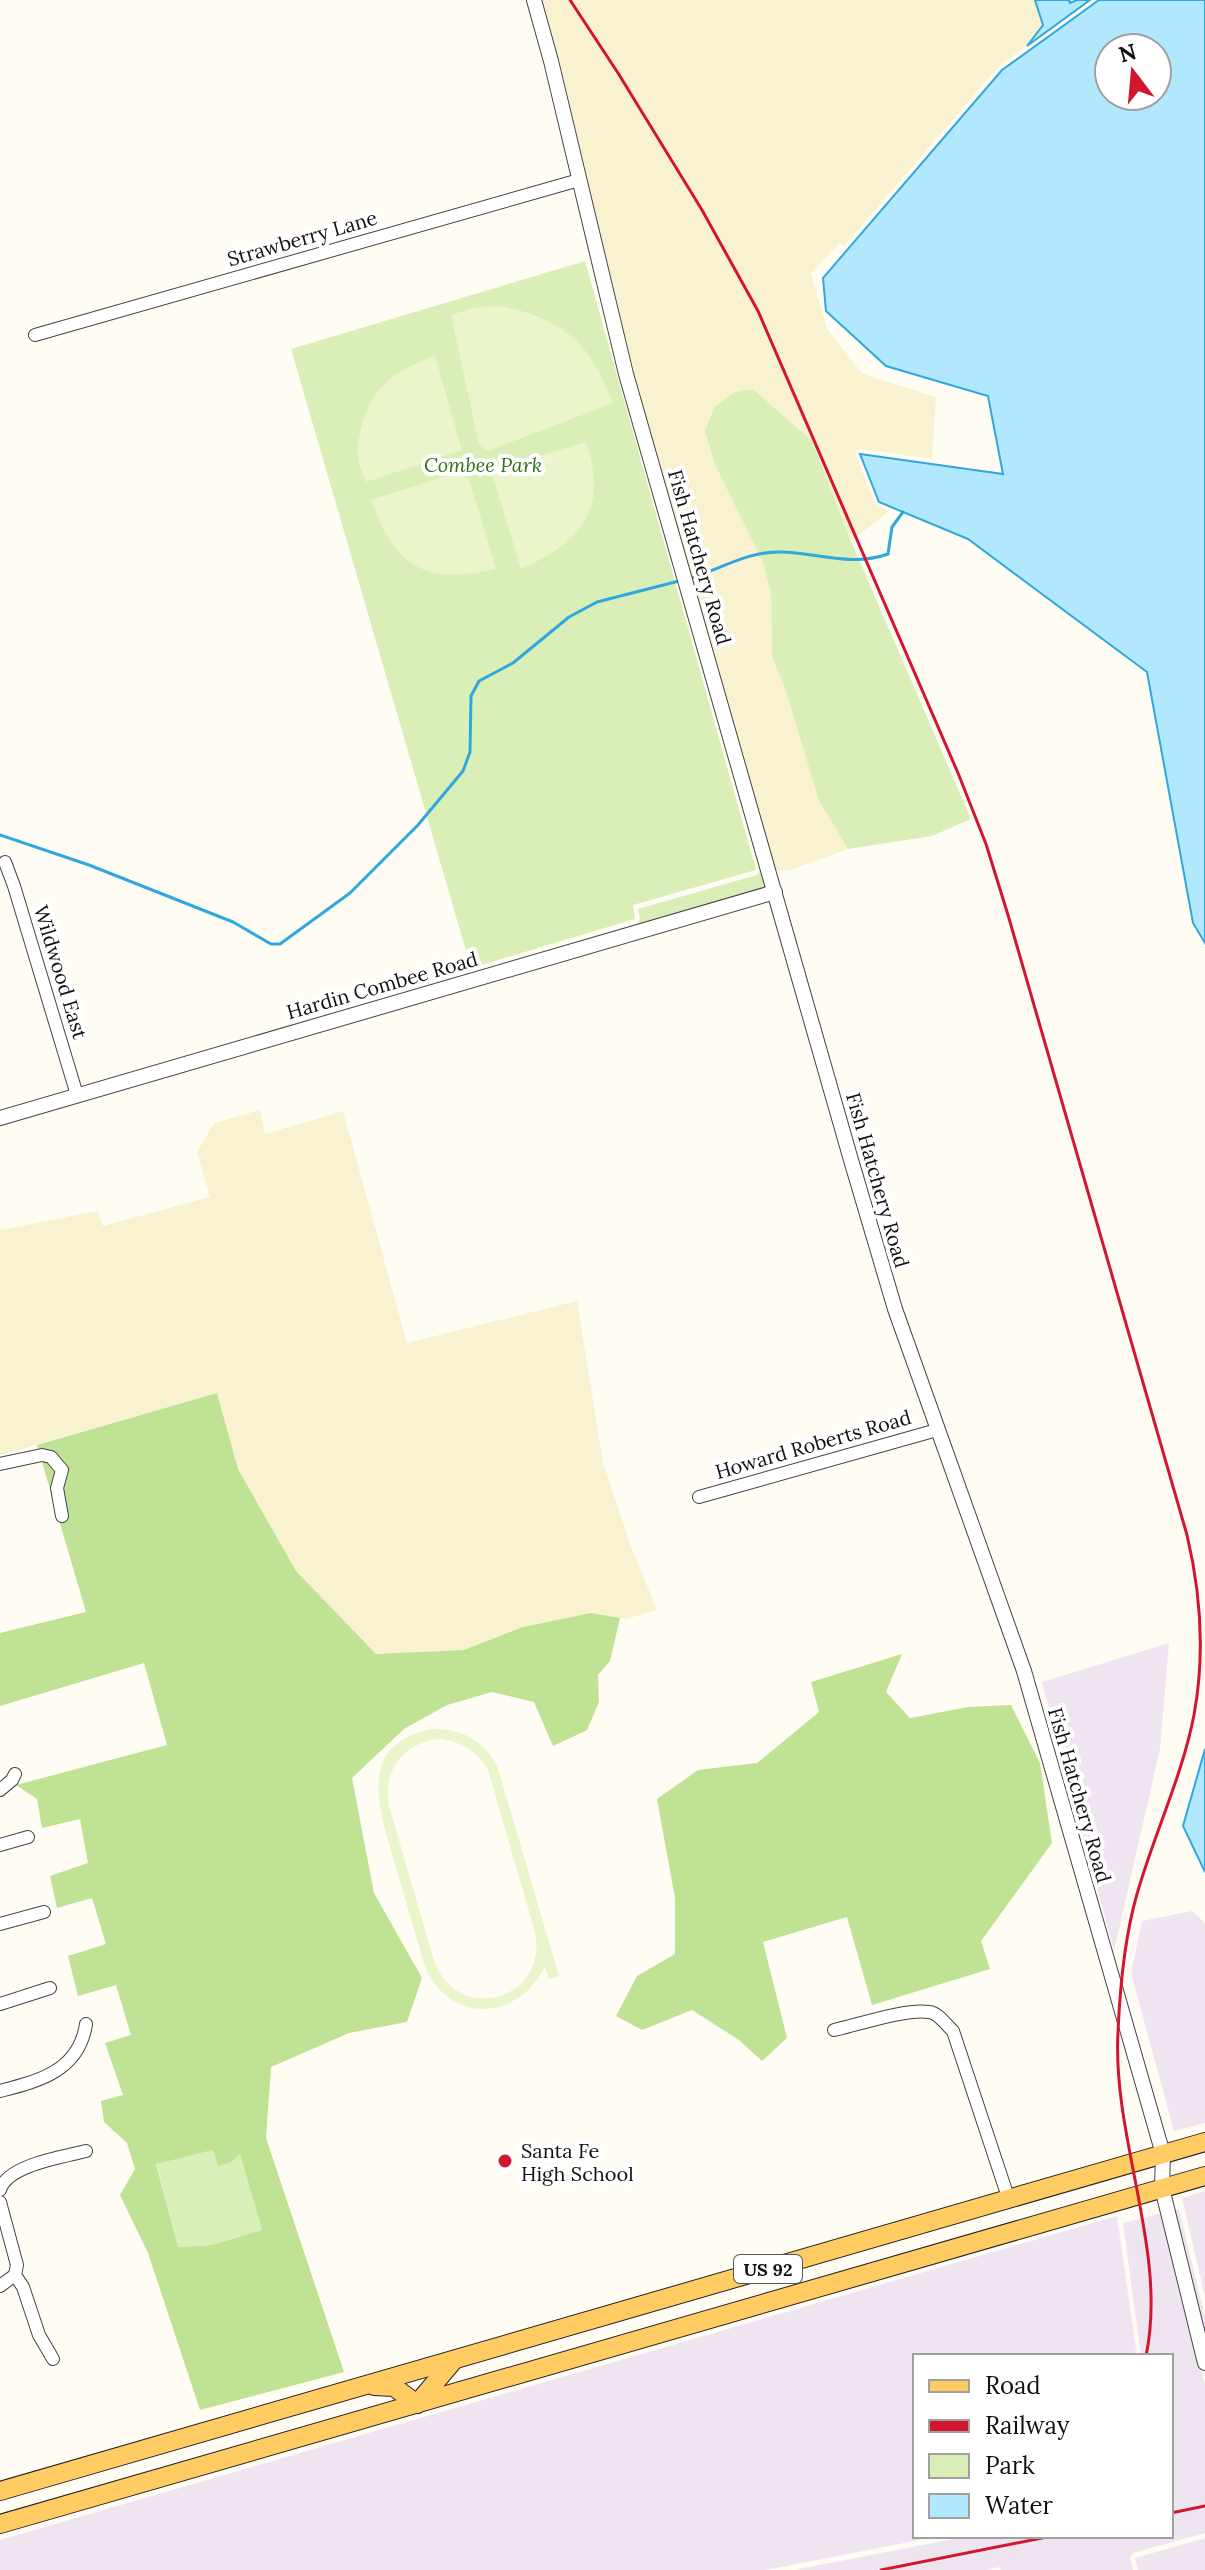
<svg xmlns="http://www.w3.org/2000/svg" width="1205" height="2570" viewBox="0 0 1205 2570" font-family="Lora,serif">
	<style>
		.industrial { fill: #eee5f0 }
		.farmland { fill: #f9f2d0 }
		.green { fill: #daefb8 }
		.forest { fill: #bfe295; fill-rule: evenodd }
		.pitch { fill: #eaf5cb; fill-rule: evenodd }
		.water { fill: #b2e8fd; stroke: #30a7dd; stroke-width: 2; fill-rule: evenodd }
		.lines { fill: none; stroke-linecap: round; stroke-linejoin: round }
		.stream { stroke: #30a7dd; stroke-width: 3 }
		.minor-casing { stroke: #444; stroke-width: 14 }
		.tertiary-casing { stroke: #444; stroke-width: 16 }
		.primary-casing { stroke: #222; stroke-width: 20 }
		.minor { stroke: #fff; stroke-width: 12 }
		.tertiary { stroke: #fff; stroke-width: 14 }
		.primary { stroke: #ffcc64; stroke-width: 18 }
		.rail { stroke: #d31630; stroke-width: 3 }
		.poi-dot { fill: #d31630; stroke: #fff; stroke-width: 3 }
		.labels { text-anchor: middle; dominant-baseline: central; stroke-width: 8; stroke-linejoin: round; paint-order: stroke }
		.shield { fill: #fff; stroke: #585858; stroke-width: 2 }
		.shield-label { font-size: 18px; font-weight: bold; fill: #111 }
		.street-label { font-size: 20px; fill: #111; stroke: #fff }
		.park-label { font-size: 20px; font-style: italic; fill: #327217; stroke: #fff }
		.poi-label { font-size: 20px; fill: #111; stroke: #fff; text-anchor: start }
	</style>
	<rect width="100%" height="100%" fill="#fffcf4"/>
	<g class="industrial">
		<path d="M1169 1643 1160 1749 1114 1951 1042 1682Z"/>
		<path d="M1192 1911 1205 1923V2123L1174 2131 1131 1973 1142 1921Z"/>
		<path d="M1205 2191V2297L1182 2198Z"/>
		<path d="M1179 2209 1205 2318V2340L1173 2210Z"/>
		<path d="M1162 2213 1205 2385V2533L1133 2553 1130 2558 1133 2570H1001L999 2567 986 2570H794L969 2536H1171V2356H1141L1123 2223Z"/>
		<path d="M1117 2216 1137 2356H915V2536H940L766 2570H0V2540Z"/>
		<path d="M1205 2538V2570H1138L1135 2558Z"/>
	</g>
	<g class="farmland">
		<path d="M540 0H1035L1043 25 1027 46 999 66 844 246 840 243 811 273 827 329 863 374 936 397 932 459 860 449 855 453 875 503 889 511 851 541 812 441 735 392 714 407 705 431 715 465 762 560 771 592 772 657 785 688 819 801 848 849 788 871 776 870 689 574 632 372Z"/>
		<path d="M260 1110 265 1134 343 1111 407 1343 577 1301 603 1462 630 1544 657 1610 626 1619 591 1613 523 1627 464 1651 376 1654 296 1571 238 1469 217 1393 0 1455V1230L98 1211 103 1226 210 1197 197 1152 214 1123Z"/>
	</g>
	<g class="green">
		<path d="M585 261 756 870 633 905 635 919 471 968 291 349Z"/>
		<path d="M753 389 812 441 851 541 971 819 932 836 848 849 819 801 785 688 772 657 771 592 762 560 715 465 705 431 714 407 735 392Z"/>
		<path d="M761 868 767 887 479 972 637 924 640 919 638 909 757 875Z"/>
		<path d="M213 2150 219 2166 240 2154 262 2230 212 2245 178 2247 156 2163Z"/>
	</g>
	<g class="forest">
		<path d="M217 1393 238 1469 296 1571 376 1654 464 1650 523 1627 591 1613 620 1618 610 1661 598 1675 599 1702 587 1730 553 1746 534 1702 492 1692 447 1705 404 1729 352 1778 374 1893 422 1978 407 2022 349 2033 271 2067 266 2138 344 2372 200 2410 148 2253 120 2195 135 2169 127 2143 104 2122 101 2101 123 2095 105 2043 131 2035 116 1985 78 1996 68 1956 106 1944 92 1898 57 1908 50 1876 88 1863 80 1819 42 1828 37 1799 16 1785 167 1745 144 1663 0 1706V1633L86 1612 37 1445ZM213 2150 218 2166 231 2162 240 2154 262 2230 212 2245 178 2247 156 2164Z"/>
		<path d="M902 1654 886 1692 910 1718 968 1707 1011 1705 1040 1763 1052 1843 981 1941 990 1969 872 2005 847 1917 763 1942 787 2038 762 2061 739 2040 692 2010 642 2030 616 2016 637 1976 675 1954V1898L657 1799 698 1770 757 1763 819 1712 811 1682Z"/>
	</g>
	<g class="pitch">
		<path d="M502 306C565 320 590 343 613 403L488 451 479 445 451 315 473 308Z"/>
		<path d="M435 356 462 450 366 482C364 475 359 466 358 458 356 447 360 432 363 421 373 384 401 368 435 356Z"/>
		<path d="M586 442C609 510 582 541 521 569L493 476 498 468Z"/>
		<path d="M459 472 469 479 496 569C425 585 395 568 371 500Z"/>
		<path d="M432 1729C461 1728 483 1740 497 1765L559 1976 549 1979 545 1966C518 2023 447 2024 424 1964 415 1932 405 1899 396 1867 381 1815 352 1745 432 1729ZM441 1739C462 1742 477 1751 488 1770L535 1932C549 2000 458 2026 434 1961L389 1806C382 1770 405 1741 441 1739Z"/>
	</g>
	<g class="water">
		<path d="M1035 0H1069L1070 3 1077 0H1090L1027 46 1043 25Z"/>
		<path d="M1099 0H1205V943L1193 923 1147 672 968 539 879 502 860 454 1003 474 988 396 886 366 826 311 823 278 1002 70ZM1157 48V96H1109V48Z"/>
		<path d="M1205 1749V1872L1183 1826Z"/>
	</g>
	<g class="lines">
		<g class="stream">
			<path d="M691 578C721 569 748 551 781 552 818 553 852 567 888 554L892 527 903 512"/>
			<path d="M0 835 89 865 233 922 271 944H280L350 893 418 825 463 771 470 752 471 696 479 681 513 663 569 617 597 602 679 581"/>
		</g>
		<defs>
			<g id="minor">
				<path d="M35 335 579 180"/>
				<path d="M5 862 14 886 77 1095"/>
				<path d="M0 1464 42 1455 51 1457 62 1470 57 1488 62 1516"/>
				<path d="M699 1497 937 1430"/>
				<path d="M0 1790 12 1780 15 1774"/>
				<path d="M0 1845 28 1837"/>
				<path d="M0 1924 44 1912"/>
				<path d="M0 2004 50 1988"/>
				<path d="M834 2030C857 2025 907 2008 929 2012 939 2013 946 2025 953 2031L1009 2200"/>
				<path d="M0 2091C39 2081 79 2071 86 2024"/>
				<path d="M0 2190C7 2165 63 2157 86 2151"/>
				<path d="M0 2202 17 2265 15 2275 23 2287 39 2335 53 2359"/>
				<path d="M0 2286 15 2275"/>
			</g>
			<g id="tertiary">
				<path d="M534 0 551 61 626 374 851 1160 895 1309 1024 1671 1163 2154 1162 2188 1205 2363"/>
				<path d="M0 1118 775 892"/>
			</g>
			<g id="primary">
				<path d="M374 2386 394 2387 417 2404"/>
				<path d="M417 2404 454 2360"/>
				<path d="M0 2491 1205 2142"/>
				<path d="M0 2524 1205 2176"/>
			</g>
		</defs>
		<use href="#minor" class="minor-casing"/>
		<use href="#tertiary" class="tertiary-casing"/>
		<use href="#primary" class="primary-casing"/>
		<use href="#minor" class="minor"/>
		<use href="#tertiary" class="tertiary"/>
		<use href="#primary" class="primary"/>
		<g class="rail">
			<path d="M570 0 618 73 702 210 758 311 958 773 986 844 1008 915 1187 1535C1201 1594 1205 1655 1194 1715 1182 1777 1154 1834 1137 1894 1124 1939 1120 1986 1118 2032 1112 2138 1168 2252 1146 2356"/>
			<path d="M1171 2513 1205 2506"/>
			<path d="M881 2570 1052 2536"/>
		</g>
	</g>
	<circle class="poi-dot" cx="505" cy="2161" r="8"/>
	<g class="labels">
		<rect class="shield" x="734" y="2255" width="68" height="28" rx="6"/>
		<g class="shield-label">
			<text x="768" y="2269">US 92</text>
		</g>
		<g class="street-label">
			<text transform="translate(302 238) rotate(-16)">Strawberry Lane</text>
			<text transform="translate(700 557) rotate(74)">Fish Hatchery Road</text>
			<text transform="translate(61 972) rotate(73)">Wildwood East</text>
			<text transform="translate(382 985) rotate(-16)">Hardin Combee Road</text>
			<text transform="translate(878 1180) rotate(74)">Fish Hatchery Road</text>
			<text transform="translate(813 1444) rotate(-16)">Howard Roberts Road</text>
			<text transform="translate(1080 1795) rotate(74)">Fish Hatchery Road</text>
		</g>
		<g class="park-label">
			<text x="483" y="464">Combee Park</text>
		</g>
		<g class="poi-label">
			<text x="521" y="2150">Santa Fe<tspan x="521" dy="23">High School</tspan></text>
		</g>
	</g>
	<rect x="913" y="2354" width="260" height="184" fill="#ffffff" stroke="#a0a0a0" stroke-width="2"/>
	<rect x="929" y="2380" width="40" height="12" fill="#ffcc64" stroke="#a0a0a0" stroke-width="2"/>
	<text x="985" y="2394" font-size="24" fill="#111111">Road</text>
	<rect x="929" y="2420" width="40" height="12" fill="#d31630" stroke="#a0a0a0" stroke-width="2"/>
	<text x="985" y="2434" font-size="24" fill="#111111">Railway</text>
	<rect x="929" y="2454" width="40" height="24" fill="#daefb8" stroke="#a0a0a0" stroke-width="2"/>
	<text x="985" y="2474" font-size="24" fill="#111111">Park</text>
	<rect x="929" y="2494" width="40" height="24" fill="#b2e8fd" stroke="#a0a0a0" stroke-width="2"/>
	<text x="985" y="2514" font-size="24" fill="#111111">Water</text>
	<g transform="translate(1133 72) rotate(344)"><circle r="38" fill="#ffffff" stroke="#a0a0a0" stroke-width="2"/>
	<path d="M0-6L14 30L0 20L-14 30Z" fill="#d31630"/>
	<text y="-12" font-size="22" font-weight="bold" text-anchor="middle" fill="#111111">N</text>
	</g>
</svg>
